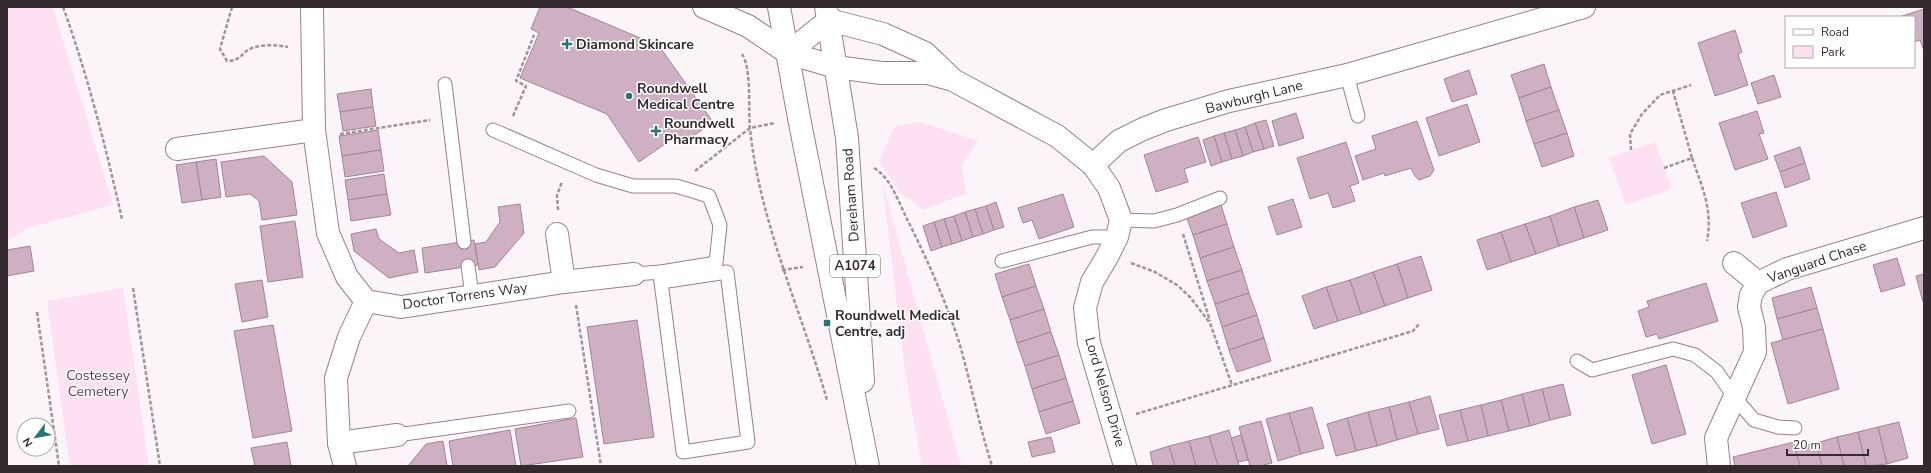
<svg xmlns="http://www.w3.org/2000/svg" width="1931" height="473" viewBox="0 0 1931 473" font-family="'Nunito Sans',sans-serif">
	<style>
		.green { fill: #fde0f1 }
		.building { fill: #ceb0c2; stroke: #a28596 }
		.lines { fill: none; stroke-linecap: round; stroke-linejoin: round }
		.lane-casing { stroke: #9b7e8f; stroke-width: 15 }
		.street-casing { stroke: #9b7e8f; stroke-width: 24 }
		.secondary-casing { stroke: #9b7e8f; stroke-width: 24 }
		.highway-casing { stroke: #9b7e8f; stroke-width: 24 }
		.path { stroke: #9e959a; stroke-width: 2.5; stroke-dasharray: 4 2; stroke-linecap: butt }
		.lane { stroke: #fff; stroke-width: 13 }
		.street { stroke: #fff; stroke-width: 22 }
		.secondary { stroke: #fff; stroke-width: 22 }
		.highway { stroke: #fff; stroke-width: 22 }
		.poi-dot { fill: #2a7474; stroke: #fff; stroke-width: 1.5 }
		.labels { text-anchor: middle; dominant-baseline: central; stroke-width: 3; stroke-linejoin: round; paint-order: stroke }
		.shield { fill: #fff; stroke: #726a6f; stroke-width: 1 }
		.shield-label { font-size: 13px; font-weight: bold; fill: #362a31 }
		.poi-label { font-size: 14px; font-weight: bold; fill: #362a31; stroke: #fff; text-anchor: start }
		.street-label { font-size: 14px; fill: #362a31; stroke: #fff }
		.park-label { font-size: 14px; fill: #693a59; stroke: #fff }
	</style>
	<rect width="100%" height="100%" fill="#fbf5f9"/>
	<g class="green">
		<path d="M7 7H53L113 205 28 228 7 241Z"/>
		<path d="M920 122 978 141 961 167 967 193 923 210 900 193 879 161 894 127Z"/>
		<path d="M1655 142 1672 189 1626 205 1609 158Z"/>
		<path d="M882 181 961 466H922L905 371Z"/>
		<path d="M123 288 149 466H70L47 301Z"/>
	</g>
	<g class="building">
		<path d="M540 7H567L659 46 713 122 681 145 675 137 639 162 607 114 520 78 539 33 531 29Z"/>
		<path d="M1924 9V51L1920 40 1914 42V17H1899Z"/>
		<path d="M1735 30 1742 52 1738 54 1748 85 1715 96 1698 43Z"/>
		<path d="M1544 64 1551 87 1519 98 1511 75Z"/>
		<path d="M1469 70 1477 94 1452 102 1444 79Z"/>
		<path d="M1774 75 1781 97 1758 104 1751 83Z"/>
		<path d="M1551 87 1559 110 1526 121 1519 98Z"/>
		<path d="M371 89 373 107 340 112 337 94Z"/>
		<path d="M1467 104 1480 142 1439 156 1426 118Z"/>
		<path d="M373 107 376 126 343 131 340 112Z"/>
		<path d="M1559 110 1567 133 1534 144 1526 121Z"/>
		<path d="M1757 111 1764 133 1759 134 1768 159 1735 170 1719 123Z"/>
		<path d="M1296 113 1304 138 1279 146 1272 121Z"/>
		<path d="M1266 120 1274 146 1264 149 1255 123Z"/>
		<path d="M1417 121 1434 170 1430 176 1419 180 1415 176 1411 168 1385 176 1384 173 1363 180 1355 156 1376 149 1372 136Z"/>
		<path d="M1255 123 1264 149 1253 152 1245 127Z"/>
		<path d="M1245 127 1253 152 1243 156 1235 130Z"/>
		<path d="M378 130 381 150 342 156 339 136Z"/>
		<path d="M1235 130 1243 156 1232 159 1224 133Z"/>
		<path d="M1224 133 1232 159 1222 162 1214 136Z"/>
		<path d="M1567 133 1574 156 1542 167 1534 144Z"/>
		<path d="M1214 136 1222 162 1211 166 1203 140Z"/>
		<path d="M1198 137 1206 162 1184 169 1188 182 1156 192 1144 155Z"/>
		<path d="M1346 142 1359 183 1350 186 1355 201 1333 208 1328 193 1310 199 1297 158Z"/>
		<path d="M1800 147 1805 163 1780 172 1774 156Z"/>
		<path d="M381 150 384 171 345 177 342 156Z"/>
		<path d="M264 156 292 182 297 215 262 220 259 201 250 194 226 197 221 162Z"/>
		<path d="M216 159 221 197 202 200 196 162Z"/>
		<path d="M196 162 202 200 182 203 176 165Z"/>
		<path d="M1805 163 1810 179 1785 188 1780 172Z"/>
		<path d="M384 174 387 194 348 200 345 180Z"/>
		<path d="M1776 192 1787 226 1753 238 1741 203Z"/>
		<path d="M387 194 391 215 351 221 348 200Z"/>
		<path d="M1063 194 1074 227 1039 239 1032 220 1023 223 1018 208Z"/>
		<path d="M1293 199 1302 227 1277 235 1268 207Z"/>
		<path d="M1598 200 1608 230 1584 238 1574 207Z"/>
		<path d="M996 202 1004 227 994 230 986 206Z"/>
		<path d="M1220 202 1227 224 1193 235 1185 213Z"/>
		<path d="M520 204 524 233 495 267 479 270 475 244 486 242 500 222 498 207Z"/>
		<path d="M986 206 994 230 983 234 975 209Z"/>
		<path d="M1574 207 1584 238 1559 246 1550 216Z"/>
		<path d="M975 209 983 234 973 237 965 212Z"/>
		<path d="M965 212 973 237 962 241 954 216Z"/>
		<path d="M954 216 962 241 952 244 944 219Z"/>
		<path d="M1550 216 1559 246 1536 254 1525 224Z"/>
		<path d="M944 219 952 244 942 247 934 222Z"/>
		<path d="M295 221 303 277 268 282 260 226Z"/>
		<path d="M934 222 942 247 931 251 923 226Z"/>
		<path d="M1227 224 1234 247 1200 258 1193 235Z"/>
		<path d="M1525 224 1536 254 1511 262 1501 232Z"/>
		<path d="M376 229 379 239 399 253 414 250 418 272 389 278 354 251 351 234Z"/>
		<path d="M1501 232 1511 262 1487 270 1477 240Z"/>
		<path d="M474 240 478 265 425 273 422 248Z"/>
		<path d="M30 246 34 271 7 276V250Z"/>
		<path d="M1234 247 1242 270 1207 281 1200 258Z"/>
		<path d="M1421 256 1432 290 1408 298 1397 264Z"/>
		<path d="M1897 258 1905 285 1881 292 1873 265Z"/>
		<path d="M1029 264 1036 286 1002 297 995 274Z"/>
		<path d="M1397 264 1408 298 1385 306 1373 272Z"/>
		<path d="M1242 270 1249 293 1215 304 1207 281Z"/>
		<path d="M1373 272 1385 306 1361 314 1350 280Z"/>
		<path d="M1924 274V302H1923L1916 276Z"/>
		<path d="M262 280 268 317 242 322 235 284Z"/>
		<path d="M1350 280 1361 314 1338 321 1326 287Z"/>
		<path d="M1706 283 1718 321 1659 339 1657 334 1646 337 1638 311 1649 307 1647 301Z"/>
		<path d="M1036 286 1044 309 1010 320 1002 297Z"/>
		<path d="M1326 287 1338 321 1314 329 1302 296Z"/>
		<path d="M1811 287 1817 308 1777 319 1772 298Z"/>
		<path d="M1249 293 1257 315 1222 327 1215 304Z"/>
		<path d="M1817 308 1823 329 1783 340 1777 319Z"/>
		<path d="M1044 309 1051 332 1017 343 1010 320Z"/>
		<path d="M1257 315 1264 338 1229 350 1222 327Z"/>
		<path d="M637 320 654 437 604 444 587 327Z"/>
		<path d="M273 325 292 431 253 438 234 331Z"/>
		<path d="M1823 329 1839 389 1788 404 1771 343Z"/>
		<path d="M1051 332 1059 355 1025 366 1017 343Z"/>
		<path d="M1264 338 1271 361 1237 372 1229 350Z"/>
		<path d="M1059 355 1066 378 1032 389 1025 366Z"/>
		<path d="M1666 365 1686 434 1652 444 1632 375Z"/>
		<path d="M1066 378 1073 401 1039 412 1032 389Z"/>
		<path d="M1563 384 1571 415 1550 420 1542 389Z"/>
		<path d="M1542 389 1550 420 1530 426 1522 394Z"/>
		<path d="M1522 394 1530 426 1509 431 1501 400Z"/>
		<path d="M1430 396 1439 429 1418 434 1409 402Z"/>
		<path d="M1501 400 1509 431 1488 436 1481 405Z"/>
		<path d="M1073 401 1080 423 1046 434 1039 412Z"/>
		<path d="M1409 402 1418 434 1397 440 1389 407Z"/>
		<path d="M1481 405 1488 436 1468 441 1460 410Z"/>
		<path d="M1312 407 1324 448 1301 454 1289 413Z"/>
		<path d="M1389 407 1397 440 1377 446 1368 412Z"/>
		<path d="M1460 410 1468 441 1447 446 1439 415Z"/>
		<path d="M1368 412 1377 446 1356 451 1347 418Z"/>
		<path d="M1289 413 1301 454 1278 461 1266 419Z"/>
		<path d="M576 418 583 457 521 466 515 429Z"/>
		<path d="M1347 418 1356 451 1336 456 1327 424Z"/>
		<path d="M1261 421 1272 463 1260 466H1250L1239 427Z"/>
		<path d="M1899 422 1908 458 1887 464 1878 427Z"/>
		<path d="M1878 427 1887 464 1866 466 1858 432Z"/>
		<path d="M510 430 516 466H453L449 441Z"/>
		<path d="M1229 430 1239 466H1218L1209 436Z"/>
		<path d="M1858 432 1866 466H1844L1837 437Z"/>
		<path d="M1241 435 1248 460 1238 462 1231 438Z"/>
		<path d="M1209 436 1218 466H1196L1189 441Z"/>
		<path d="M1051 437 1055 452 1032 457 1028 442Z"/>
		<path d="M1837 437 1844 466H1822L1816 443Z"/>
		<path d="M443 441 447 466H408L426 444Z"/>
		<path d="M1189 441 1196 466H1175L1169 446Z"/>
		<path d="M287 442 291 466H255L251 448Z"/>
		<path d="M1794 442 1800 466H1735L1733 457Z"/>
		<path d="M1816 443 1822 466H1800L1795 448Z"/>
		<path d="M1169 446 1175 466H1153L1150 452Z"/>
	</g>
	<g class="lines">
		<defs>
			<g id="lane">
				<path d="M1347 75 1358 116"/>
				<path d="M445 84 464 242"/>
				<path d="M493 130 596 175 633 186H676L709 196 720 225 716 263 661 272"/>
				<path d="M1121 220 1154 221 1177 215 1220 198"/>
				<path d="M1002 261 1092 237H1117"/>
				<path d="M468 266 472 295"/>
				<path d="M727 272 748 442 683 452 661 282Z"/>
				<path d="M634 274 661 272V281"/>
				<path d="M1577 361 1592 370 1673 349 1695 355 1717 372 1735 398 1754 420 1778 427 1795 428"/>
				<path d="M397 435 569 411"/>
			</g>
			<g id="street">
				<path d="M312 7 314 130 328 233 347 277 366 301 401 307 564 282 634 274"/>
				<path d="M829 20 883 34 925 53 951 78"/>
				<path d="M788 53 836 67 881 73H927L953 80 1057 136 1093 165 1109 188 1121 220 1117 237 1107 257 1092 282 1085 308 1089 343 1125 466"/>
				<path d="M177 149 314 130"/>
				<path d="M1093 165 1119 141 1143 129 1166 120 1229 101 1347 75 1584 7"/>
				<path d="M557 234 564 282"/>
				<path d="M1734 263 1758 283"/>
				<path d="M339 443 397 435"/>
				<path d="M345 466 339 443 336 378 349 337 366 301"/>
				<path d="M1719 466 1716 438 1755 352 1754 327 1749 307 1751 295 1758 283 1787 269 1924 228"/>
			</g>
			<path id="secondary" d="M704 7 748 26 788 53"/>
			<g id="highway">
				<path d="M779 7 799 118 868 466"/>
				<path d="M826 7 847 138 863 381"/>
				<path d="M788 53 829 20"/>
			</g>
		</defs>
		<use href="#lane" class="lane-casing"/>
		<use href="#street" class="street-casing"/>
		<use href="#secondary" class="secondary-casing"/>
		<use href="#highway" class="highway-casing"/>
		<g class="path">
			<path d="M63 7C88 76 106 148 122 219"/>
			<path d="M232 7 220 49 227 61C242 61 241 52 252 48 263 44 277 45 288 47"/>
			<path d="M742 54C752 69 748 110 750 129 760 223 801 310 827 400"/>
			<path d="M513 116 526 86 516 81 534 35"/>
			<path d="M340 134 430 120"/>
			<path d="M1631 150 1630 134 1642 114 1660 95 1691 85"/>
			<path d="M1692 158C1702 187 1713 209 1707 241"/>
			<path d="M874 168C891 178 898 201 907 219 927 259 945 299 959 342 971 383 979 425 992 466"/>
			<path d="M1664 168 1692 158 1673 91"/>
			<path d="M695 171 750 128 775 123"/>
			<path d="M558 210 557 195 562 182"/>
			<path d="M1183 234 1210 321"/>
			<path d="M1131 263 1155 272 1177 285 1190 297 1210 323 1232 385"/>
			<path d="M782 270 803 267"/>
			<path d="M133 288 160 466"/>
			<path d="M576 305 601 466"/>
			<path d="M37 312 59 466"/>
			<path d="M1136 414 1413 331 1420 323"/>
		</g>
		<use href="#lane" class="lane"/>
		<use href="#street" class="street"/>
		<use href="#secondary" class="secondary"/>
		<use href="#highway" class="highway"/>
	</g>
	<g class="poi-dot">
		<path d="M565 38h4v4h4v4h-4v4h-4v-4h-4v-4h4z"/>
		<circle cx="629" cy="96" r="4"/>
		<path d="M654 125h4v4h4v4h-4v4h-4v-4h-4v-4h4z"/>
		<rect x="823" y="319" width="8" height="8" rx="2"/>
	</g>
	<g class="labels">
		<rect class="shield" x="830" y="255" width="50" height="22" rx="3"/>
		<g class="shield-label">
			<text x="855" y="266">A1074</text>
		</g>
		<g class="poi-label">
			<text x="576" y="44">Diamond Skincare</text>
			<text x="637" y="88">Roundwell<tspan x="637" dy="16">Medical Centre</tspan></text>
			<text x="664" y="123">Roundwell<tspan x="664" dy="16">Pharmacy</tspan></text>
			<text x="835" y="315">Roundwell Medical<tspan x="835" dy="16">Centre, adj</tspan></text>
		</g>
		<g class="street-label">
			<text transform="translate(1254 97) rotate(-14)">Bawburgh Lane</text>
			<text transform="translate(851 195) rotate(-94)">Dereham Road</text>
			<text transform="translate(1817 262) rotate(-19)">Vanguard Chase</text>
			<text transform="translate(465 296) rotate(-8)">Doctor Torrens Way</text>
			<text transform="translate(1105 392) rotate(74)">Lord Nelson Drive</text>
		</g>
		<g class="park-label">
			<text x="98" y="375">Costessey<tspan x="98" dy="16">Cemetery</tspan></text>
		</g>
	</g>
	<rect width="1931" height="473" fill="none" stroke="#362a31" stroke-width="16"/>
	<rect x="1785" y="16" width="130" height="52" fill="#ffffff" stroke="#afaaad"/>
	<rect x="1793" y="29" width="20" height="6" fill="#ffffff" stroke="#afaaad"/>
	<text x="1821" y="36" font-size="12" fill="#362a31">Road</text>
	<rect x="1793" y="46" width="20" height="12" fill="#fde0f1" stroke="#afaaad"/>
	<text x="1821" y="56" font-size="12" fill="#362a31">Park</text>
	<g transform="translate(36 437) rotate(238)"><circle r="19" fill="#ffffff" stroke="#afaaad"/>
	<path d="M0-3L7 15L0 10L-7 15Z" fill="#2a7474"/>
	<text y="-6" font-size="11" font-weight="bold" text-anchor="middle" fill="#362a31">N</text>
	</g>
	<path d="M1787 449v6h81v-6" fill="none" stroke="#362a31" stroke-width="2"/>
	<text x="1793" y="449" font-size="12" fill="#362a31" stroke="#ffffff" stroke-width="3" paint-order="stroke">20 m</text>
</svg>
